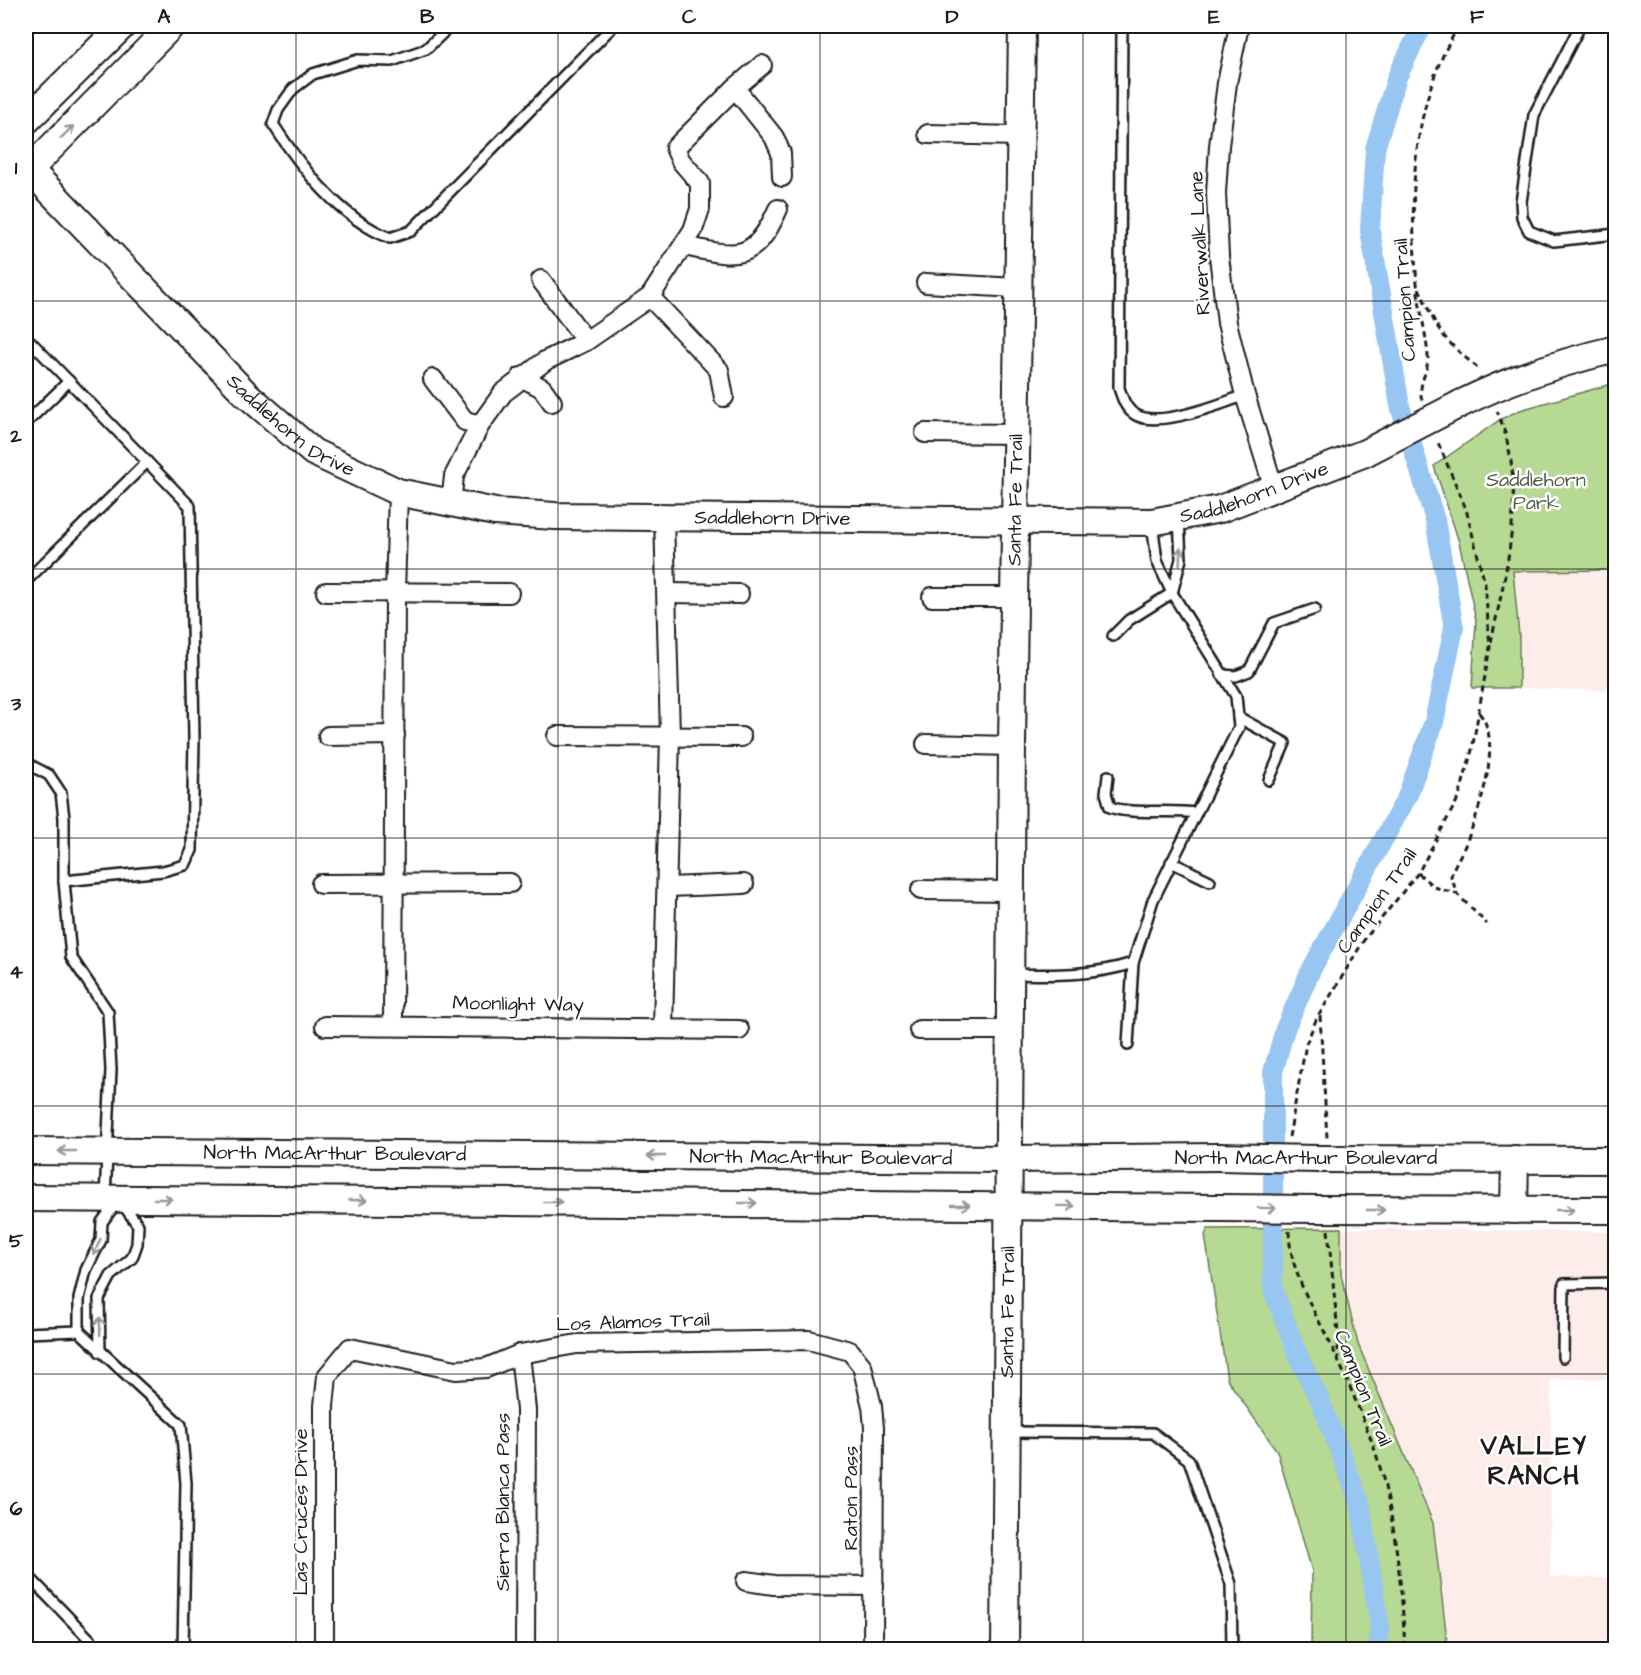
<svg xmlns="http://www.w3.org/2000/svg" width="1641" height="1675" viewBox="0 0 1641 1675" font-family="'Architects Daughter',sans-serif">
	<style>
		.built { fill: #feeceb }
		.green { fill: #b6d993; stroke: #697a58; stroke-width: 1.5 }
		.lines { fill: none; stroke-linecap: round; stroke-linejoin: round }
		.canal { stroke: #98c6f2; stroke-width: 20 }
		.lane-casing { stroke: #1c1c1c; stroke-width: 14 }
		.street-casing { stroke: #1c1c1c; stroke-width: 22 }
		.secondary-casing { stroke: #1c1c1c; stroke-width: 30 }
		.path { stroke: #1c1c1c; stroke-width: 3; stroke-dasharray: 6 4.5; stroke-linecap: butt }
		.lane { stroke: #fff; stroke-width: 9 }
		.street { stroke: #fff; stroke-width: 18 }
		.secondary { stroke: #fff; stroke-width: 26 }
		.secondary-bridge-casing { stroke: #1c1c1c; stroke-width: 30; stroke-linecap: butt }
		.secondary-bridge { stroke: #fff; stroke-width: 26 }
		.oneway { stroke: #999 }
		.grid { fill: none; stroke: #1c1c1c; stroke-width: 1.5; stroke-opacity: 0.55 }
		.labels { text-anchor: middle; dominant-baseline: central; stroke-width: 5; stroke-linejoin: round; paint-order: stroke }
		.street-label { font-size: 20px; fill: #1c1c1c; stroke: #fff }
		.park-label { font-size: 20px; fill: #525e46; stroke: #fff }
		.district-label { font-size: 26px; font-weight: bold; letter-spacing: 1.5px; fill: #1c1c1c; stroke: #fff }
		.neatline { fill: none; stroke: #1c1c1c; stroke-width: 2 }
		.grid-label { font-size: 20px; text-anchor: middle; font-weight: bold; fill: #1c1c1c }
	</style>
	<rect width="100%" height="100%" fill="#fff"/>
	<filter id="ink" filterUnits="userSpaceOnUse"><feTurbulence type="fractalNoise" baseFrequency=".0167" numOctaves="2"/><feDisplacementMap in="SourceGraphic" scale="12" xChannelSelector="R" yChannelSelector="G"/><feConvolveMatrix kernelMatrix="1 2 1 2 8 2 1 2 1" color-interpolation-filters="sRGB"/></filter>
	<g filter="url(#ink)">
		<g class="built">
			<path d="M1615 570V691L1519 688V636L1513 571Z"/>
			<path d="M1341 1228 1615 1232V1379H1551L1550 1577 1615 1578V1649H1448L1433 1523 1358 1344 1341 1275Z"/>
		</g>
		<g class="green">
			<path d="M1615 383V570L1513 571 1519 636V688H1472L1476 620 1459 542 1434 466 1501 419 1520 410Z"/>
			<path d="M1341 1228V1275L1358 1344 1433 1523 1448 1649H1311L1312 1571 1277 1451 1227 1379 1205 1235 1208 1229Z"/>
		</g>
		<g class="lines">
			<path class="canal" d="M1378 1650 1380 1627 1360 1503 1320 1400 1301 1363 1273 1290V1072L1285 1029 1311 970 1407 797 1434 722 1454 628 1435 520 1400 406 1370 230 1375 149 1397 77 1422 26"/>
			<defs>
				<g id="lane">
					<path d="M450 26 426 49 392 61 358 60 313 74 293 89 278 110 273 124C302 169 340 218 390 238L411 231 613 26"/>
					<path d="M1122 26 1119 388C1123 399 1125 409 1136 415 1159 428 1222 404 1245 395"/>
					<path d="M1580 26 1534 115 1521 202 1522 217 1529 231 1554 241 1616 234"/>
					<path d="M26 346 30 341 190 506 194 740 192 850 185 865 163 871 64 881"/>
					<path d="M26 423 69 381"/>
					<path d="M26 581 147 462"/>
					<path d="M1172 593 1181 559 1179 518"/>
					<path d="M1113 636 1129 620 1172 593"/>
					<path d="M1222 675 1236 676 1249 671 1274 623 1315 609"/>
					<path d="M1238 717 1285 743 1269 780"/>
					<path d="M26 763 49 775 61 793 64 818V881L71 957 108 1012 111 1070 105 1198"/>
					<path d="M1108 776 1106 793 1110 807C1130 815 1170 809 1196 813"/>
					<path d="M1171 862 1210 881"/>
					<path d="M1012 974C1053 975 1093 976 1133 963L1153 900 1239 727 1236 696 1172 593 1157 561 1152 523"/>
					<path d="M1128 1045 1133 963"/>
					<path d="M26 1333 79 1331"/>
					<path d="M100 1352 99 1299 111 1276 132 1258 137 1244 138 1225 119 1199 102 1222 101 1240 86 1270 79 1299V1331L181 1425 186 1483 183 1650"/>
					<path d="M1563 1357 1564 1284 1616 1283"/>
					<path d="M1007 1432 1153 1433 1189 1460 1231 1584 1232 1650"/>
					<path d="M26 1578 32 1580 100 1650"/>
				</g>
				<g id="street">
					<path d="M1239 26 1227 83 1219 146 1216 193 1219 256 1227 323 1245 395 1274 489"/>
					<path d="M735 88 774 137 781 153 782 177"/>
					<path d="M928 134 1019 136"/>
					<path d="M685 246C735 257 754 264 778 209"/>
					<path d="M541 280 586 341"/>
					<path d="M926 283 1017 288"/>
					<path d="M650 297 719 370 724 397"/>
					<path d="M521 377 542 388 552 402"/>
					<path d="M433 379 465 421 480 425"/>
					<path d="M925 433 1016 434"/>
					<path d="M451 504 454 476 480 425 503 393 545 361 586 341 650 297 693 230 700 209V183L681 161 675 148 735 88 762 65"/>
					<path d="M326 592 509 593"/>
					<path d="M667 593 739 594"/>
					<path d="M932 597H1014"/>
					<path d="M328 736 395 735"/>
					<path d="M557 736 741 737"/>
					<path d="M926 744 1012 746"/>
					<path d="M321 884 510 883"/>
					<path d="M668 887 744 884"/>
					<path d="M921 890 1011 891"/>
					<path d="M393 1024 395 594 398 492"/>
					<path d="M325 1026 739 1030"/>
					<path d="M663 1028 670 735 664 517"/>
					<path d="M919 1030H1010"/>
					<path d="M520 1354 526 1410 525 1650"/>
					<path d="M746 1581 774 1585 874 1586"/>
					<path d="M324 1650V1406L327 1376 350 1348 456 1370 486 1368 520 1354 577 1344 809 1340 850 1351 862 1366 872 1406 874 1428 873 1650"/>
				</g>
				<g id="secondary">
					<path d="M26 121 122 26"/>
					<path id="s1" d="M26 166 245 393 313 452 398 492 495 512 555 516 1152 522 1220 509 1365 453"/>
					<path d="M26 173 171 26"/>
					<path d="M1460 404C1510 379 1561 362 1616 349"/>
					<path id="s2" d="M26 1151 1008 1159 1218 1157"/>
					<path d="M1320 1159 1616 1160"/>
					<path d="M26 1198 1217 1208"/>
					<path d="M1317 1209 1616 1210"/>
					<path d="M1514 1210 1515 1159"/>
					<path id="s3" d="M1005 1650 1012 746 1022 26"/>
				</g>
			</defs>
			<use href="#lane" class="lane-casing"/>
			<use href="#street" class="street-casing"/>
			<use href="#secondary" class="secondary-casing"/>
			<g class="path">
				<path d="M1419 288C1437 330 1442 339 1478 368"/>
				<path d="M1422 400C1417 384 1429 371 1428 356 1426 332 1419 308 1417 283 1409 196 1411 102 1459 26"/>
				<path d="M1491 642C1507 567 1529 485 1497 411"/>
				<path d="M1479 713C1504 740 1479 812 1466 843 1462 854 1454 864 1451 876L1457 894 1487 924"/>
				<path d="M1418 873 1434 887 1457 894"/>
				<path d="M1320 1016 1327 1138"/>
				<path d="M1289 1137 1306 1044 1316 1020 1364 940 1418 873 1459 797 1472 750 1490 647 1485 584 1466 509 1437 440"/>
				<path d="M1328 1230 1338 1333V1361"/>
				<path d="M1289 1231C1290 1273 1313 1308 1331 1345 1346 1377 1360 1410 1372 1442 1394 1503 1402 1585 1405 1650"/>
			</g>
			<use href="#lane" class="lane"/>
			<use href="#street" class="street"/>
			<use href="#secondary" class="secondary"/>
			<defs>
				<g id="secondary-bridge">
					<path d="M1365 453 1460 404"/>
					<path d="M1218 1157 1320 1159"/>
					<path d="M1217 1208 1317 1209"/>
				</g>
			</defs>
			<use href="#secondary-bridge" class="secondary-bridge-casing"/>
			<use href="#secondary-bridge" class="secondary-bridge"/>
		</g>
		<defs><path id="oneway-shaft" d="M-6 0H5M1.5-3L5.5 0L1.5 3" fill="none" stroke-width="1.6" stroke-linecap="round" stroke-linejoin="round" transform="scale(1.5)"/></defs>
		<g class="oneway">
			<use href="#oneway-shaft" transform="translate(67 132) rotate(-45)"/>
			<use href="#oneway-shaft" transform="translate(1180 556) rotate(-87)"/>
			<use href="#oneway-shaft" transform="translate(67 1151) rotate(-180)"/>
			<use href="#oneway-shaft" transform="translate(656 1156) rotate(-180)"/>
			<use href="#oneway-shaft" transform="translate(163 1199)"/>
			<use href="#oneway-shaft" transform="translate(358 1200)"/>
			<use href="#oneway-shaft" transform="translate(553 1202)"/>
			<use href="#oneway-shaft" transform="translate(748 1203)"/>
			<use href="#oneway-shaft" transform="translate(961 1205)"/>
			<use href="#oneway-shaft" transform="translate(1066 1206) rotate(1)"/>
			<use href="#oneway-shaft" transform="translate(1267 1208) rotate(1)"/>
			<use href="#oneway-shaft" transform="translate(1376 1210)"/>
			<use href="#oneway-shaft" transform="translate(1565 1210)"/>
			<use href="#oneway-shaft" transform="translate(97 1247) rotate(113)"/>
			<use href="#oneway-shaft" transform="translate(100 1326) rotate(-91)"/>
		</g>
	</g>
	<path class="grid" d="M296 26V1650M558 26V1650M820 26V1650M1083 26V1650M1346 26V1650M26 301H1616M26 569H1616M26 838H1616M26 1106H1616M26 1374H1616"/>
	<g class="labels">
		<g class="street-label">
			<text transform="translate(1200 243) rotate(-93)">Riverwalk Lane</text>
			<text transform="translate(1405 300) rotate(-94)">Campion Trail</text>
			<text stroke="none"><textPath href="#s1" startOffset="372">Saddlehorn Drive</textPath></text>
			<text stroke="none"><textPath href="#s1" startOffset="1362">Saddlehorn Drive</textPath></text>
			<text stroke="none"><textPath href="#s3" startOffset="1150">Santa Fe Trail</textPath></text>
			<text stroke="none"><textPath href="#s1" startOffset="876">Saddlehorn Drive</textPath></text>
			<text transform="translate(1377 901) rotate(-55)">Campion Trail</text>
			<text transform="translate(518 1004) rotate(1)">Moonlight Way</text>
			<text stroke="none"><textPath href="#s2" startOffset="309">North MacArthur Boulevard</textPath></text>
			<text stroke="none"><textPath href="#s2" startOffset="795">North MacArthur Boulevard</textPath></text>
			<text x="1306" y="1158">North MacArthur Boulevard</text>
			<text stroke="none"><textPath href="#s3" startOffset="338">Santa Fe Trail</textPath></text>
			<text transform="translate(633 1322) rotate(-2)">Los Alamos Trail</text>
			<text transform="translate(1363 1388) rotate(68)">Campion Trail</text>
			<text transform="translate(851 1498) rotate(-90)">Raton Pass</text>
			<text transform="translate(503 1502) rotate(-90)">Sierra Blanca Pass</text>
			<text transform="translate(301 1512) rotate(-90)">Las Cruces Drive</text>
		</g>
		<g class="park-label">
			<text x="1536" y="480">Saddlehorn<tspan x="1536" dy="23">Park</tspan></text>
		</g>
		<g class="district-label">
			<text x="1534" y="1446">VALLEY<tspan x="1534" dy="30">RANCH</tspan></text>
		</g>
	</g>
	<rect width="1641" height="1675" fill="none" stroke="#fff" stroke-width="66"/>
	<rect x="33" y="33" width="1575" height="1609" class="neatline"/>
	<g class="grid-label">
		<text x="164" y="23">A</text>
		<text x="427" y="23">B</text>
		<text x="689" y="23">C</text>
		<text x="952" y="23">D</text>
		<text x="1214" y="23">E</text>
		<text x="1477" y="23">F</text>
		<text x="16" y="174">1</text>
		<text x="16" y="442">2</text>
		<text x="16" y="710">3</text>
		<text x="16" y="978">4</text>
		<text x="16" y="1247">5</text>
		<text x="16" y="1515">6</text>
	</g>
</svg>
